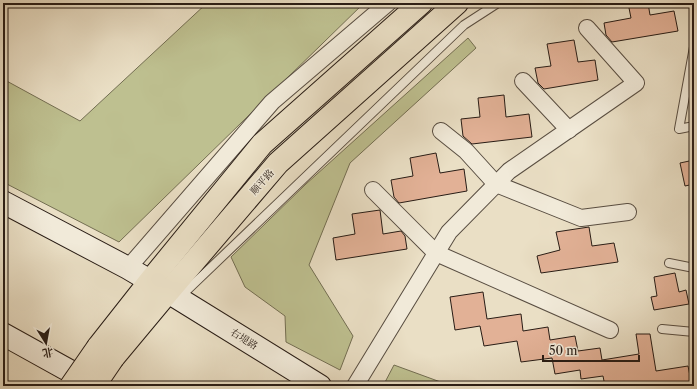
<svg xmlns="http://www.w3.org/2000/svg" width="697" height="389" viewBox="0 0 697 389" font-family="'Libre Caslon Text','Noto Serif SC',serif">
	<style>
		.green { fill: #bec090; stroke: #736e52 }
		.building { fill: #e2b196; stroke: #281c15 }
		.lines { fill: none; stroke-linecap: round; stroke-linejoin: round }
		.service-casing { stroke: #584d41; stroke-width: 10 }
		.minor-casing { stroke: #584d41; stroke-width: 18 }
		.secondary-casing { stroke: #281c15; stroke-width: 24 }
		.primary-casing { stroke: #281c15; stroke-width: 24 }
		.service { stroke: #f1ead9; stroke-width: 8 }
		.minor { stroke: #f1ead9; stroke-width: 16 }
		.secondary { stroke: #f1ead9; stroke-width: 22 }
		.primary { stroke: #eadfc5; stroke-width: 22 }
		.primary-bridge-casing { stroke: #281c15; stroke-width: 24; stroke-linecap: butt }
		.primary-bridge { stroke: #eadfc5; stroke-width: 22 }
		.labels { text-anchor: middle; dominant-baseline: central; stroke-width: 3; stroke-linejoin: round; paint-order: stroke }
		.street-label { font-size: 10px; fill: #281c15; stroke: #f1ead9 }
	</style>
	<rect width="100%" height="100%" fill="#eadfc5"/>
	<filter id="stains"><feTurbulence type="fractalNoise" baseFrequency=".005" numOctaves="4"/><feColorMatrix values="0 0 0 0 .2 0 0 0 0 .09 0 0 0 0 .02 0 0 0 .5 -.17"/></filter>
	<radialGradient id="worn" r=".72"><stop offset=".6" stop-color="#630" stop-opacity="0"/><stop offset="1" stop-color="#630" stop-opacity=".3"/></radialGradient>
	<g class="green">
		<path d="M207 3H364L119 242 3 182V79L80 121Z"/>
		<path d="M468 38 476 48 350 163 309 265 353 336 340 370 286 342 285 316 245 287 231 257 306 184Z"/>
		<path d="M394 365 446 384 452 386H383Z"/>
	</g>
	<g class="building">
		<path d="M628 3H648L650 15 674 11 678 31 612 42 606 35 604 23 631 18Z"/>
		<path d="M574 40 578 62 595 60 598 80 544 89 538 83 535 68 551 66 547 44Z"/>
		<path d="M504 95 506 117 529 114 532 137 472 144 463 136 461 119 480 117 478 98Z"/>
		<path d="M436 153 440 173 464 169 467 191 399 203 394 197 391 180 413 176 410 158Z"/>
		<path d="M694 160V184L685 186 680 163Z"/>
		<path d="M380 210 383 234 401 231 405 236 407 249 336 260 333 238 355 234 352 214Z"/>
		<path d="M589 227 592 246 614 243 618 262 541 273 537 256 560 250 556 232Z"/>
		<path d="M675 273 679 292 686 290 689 304 654 310 651 297 657 296 654 277Z"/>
		<path d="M483 292 487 319 521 314 523 331 548 327 550 340 575 336 578 351 600 348 602 360 639 354 636 334H650L656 371 688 366 692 386H645V383L624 386H605L603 376 581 379 580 370 555 374 552 358 521 362 517 341 484 346 480 326 455 330 450 297Z"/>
	</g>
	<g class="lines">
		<defs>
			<g id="service">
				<path d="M694 47 679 129 694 126"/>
				<path d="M669 263 694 268"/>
				<path d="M179 298 464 25 498 3"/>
				<path d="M662 329 694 332"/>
			</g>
			<g id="minor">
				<path d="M523 81 569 130"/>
				<path d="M441 131 466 151 496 184 581 218 628 212"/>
				<path d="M373 190 436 253 610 330"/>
				<path d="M128 268 272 102 388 3"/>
				<path d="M355 386 449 232 509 171 636 83 587 28"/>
			</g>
			<g id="secondary">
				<path d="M3 202 128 268 150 281"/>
				<path d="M168 292 320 386"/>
				<path d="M3 334 95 385"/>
			</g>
			<g id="primary">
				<path d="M98 347 150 281 262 144 421 3"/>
				<path d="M113 358 168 292 278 163 457 3"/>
			</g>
		</defs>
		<use href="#service" class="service-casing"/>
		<use href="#minor" class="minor-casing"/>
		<use href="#secondary" class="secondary-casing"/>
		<use href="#primary" class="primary-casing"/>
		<use href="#service" class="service"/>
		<use href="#minor" class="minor"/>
		<use href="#secondary" class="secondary"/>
		<use href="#primary" class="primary"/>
		<defs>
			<g id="primary-bridge">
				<path d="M71 386 98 347"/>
				<path d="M94 386 113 358"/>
			</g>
		</defs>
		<use href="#primary-bridge" class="primary-bridge-casing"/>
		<use href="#primary-bridge" class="primary-bridge"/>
	</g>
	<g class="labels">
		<g class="street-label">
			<text transform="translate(262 182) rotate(-49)">顺平路</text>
			<text transform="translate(244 339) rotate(32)">右堤路</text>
		</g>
	</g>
	<rect width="697" height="389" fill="none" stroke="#eadfc5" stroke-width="16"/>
	<rect x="4" y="4" width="689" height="381" fill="none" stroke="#281c15" stroke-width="2"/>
	<rect x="8" y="8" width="681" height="373" fill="none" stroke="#281c15"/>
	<g transform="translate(46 343) rotate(169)" stroke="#f1ead9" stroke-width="3" paint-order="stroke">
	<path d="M0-3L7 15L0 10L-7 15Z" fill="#281c15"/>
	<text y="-6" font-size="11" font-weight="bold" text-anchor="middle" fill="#281c15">北</text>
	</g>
	<path d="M543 355v6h96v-6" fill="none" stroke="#281c15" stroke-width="2"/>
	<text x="549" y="355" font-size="12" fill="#281c15" stroke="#f1ead9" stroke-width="3" paint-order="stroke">50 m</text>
	<rect width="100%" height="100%" filter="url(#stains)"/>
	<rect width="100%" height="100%" fill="url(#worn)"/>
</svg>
